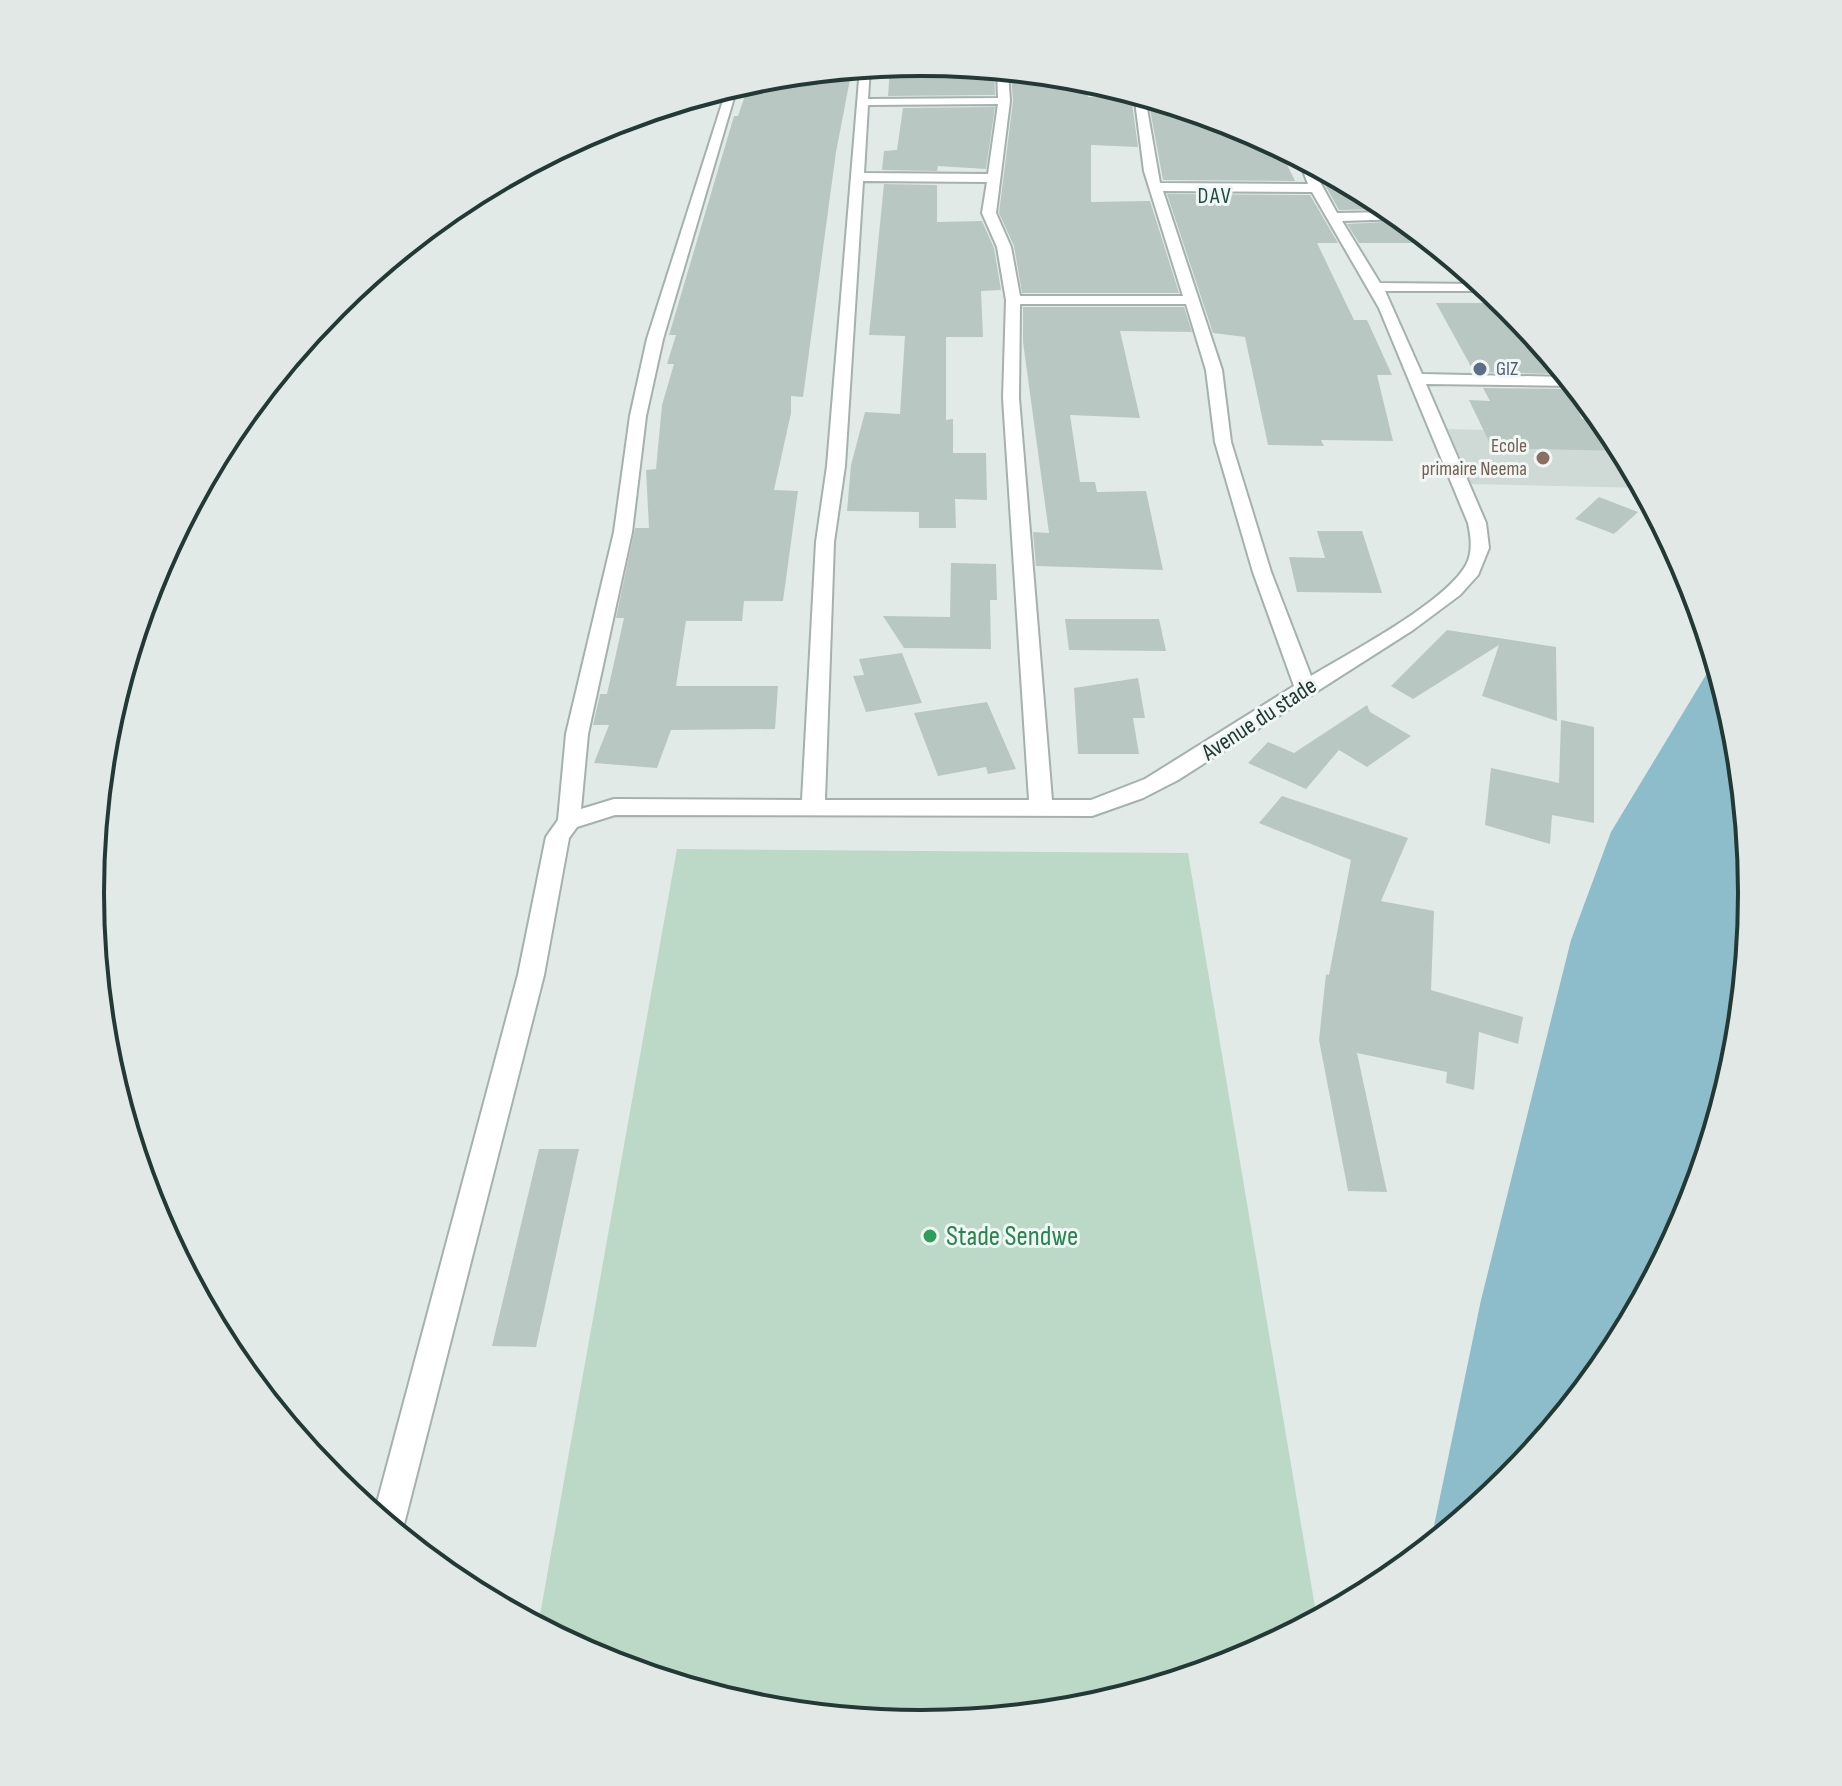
<svg xmlns="http://www.w3.org/2000/svg" width="1842" height="1786" viewBox="0 0 1842 1786" font-family="'Sofia Sans Condensed',sans-serif">
	<style>
		.built { fill: #cfdad6 }
		.green { fill: #bbd9c6 }
		.water { fill: #8dbcca }
		.building { fill: #b9c7c3 }
		.lines { fill: none; stroke-linecap: round; stroke-linejoin: round }
		.minor-casing { stroke: #a4b1ae; stroke-width: 4 }
		.minor { fill: #fff; fill-rule: evenodd }
		.service-dot { fill: #5c6f8a; stroke: #f1f7f4; stroke-width: 3 }
		.education-dot { fill: #8d6e63; stroke: #f1f7f4; stroke-width: 3 }
		.leisure-dot { fill: #2e9e5b; stroke: #f1f7f4; stroke-width: 3 }
		.labels { text-anchor: middle; dominant-baseline: central; stroke-width: 6; stroke-linejoin: round; paint-order: stroke }
		.far-service-label { font-size: 20px; fill: #4e5e75; stroke: #f1f7f4; text-anchor: start }
		.far-education-label { font-size: 20px; fill: #785e54; stroke: #f1f7f4; text-anchor: end }
		.far-neighbourhood-label { font-size: 22px; letter-spacing: 2px; fill: #214943; stroke: #f1f7f4 }
		.street-label { font-size: 24px; fill: #233935; stroke: #f1f7f4 }
		.near-leisure-label { font-size: 28px; fill: #27864d; stroke: #f1f7f4; text-anchor: start }
		.rim { fill: none; stroke: #233935; stroke-width: 4 }
	</style>
	<rect width="100%" height="100%" fill="#e1eae7"/>
	<path class="built" d="M1448 429 1613 433 1642 488 1471 484Z"/>
	<path class="green" d="M677 849 1188 853 1317 1619 1239 1661 1083 1708 921 1724 758 1708 603 1661 538 1626Z"/>
	<path class="water" d="M1715 660 1736 731 1752 893 1736 1056 1689 1211 1612 1355 1508 1481 1430 1545 1481 1300 1571 940 1611 832Z"/>
	<g class="building">
		<path d="M913 63 994 69 995 95 888 96 890 68H912Z"/>
		<path d="M852 69 836 152 803 397 791 396V413L774 490 798 491 783 601H744L742 621H686L676 686H778L775 729 671 730 657 768 594 763 609 725H593L600 694H607L624 618H616L635 528H649L646 470 656 469 662 405 674 364H667L676 335H669L734 116H738L750 81Z"/>
		<path d="M1011 71 1082 78 1088 97 1131 96 1138 147 1091 145V202L1150 201 1179 293H1022L1014 246 999 213 1013 101Z"/>
		<path d="M1148 98 1239 125 1278 146 1295 181 1163 180Z"/>
		<path d="M995 107 986 169 938 166 937 171 882 170 884 151 897 150 903 108Z"/>
		<path d="M884 184 937 185V222L982 221 994 248 1001 290 981 291 983 337H946V420L953 419V453H986L987 500 955 499 956 528H919V512L847 511 851 465 865 412 900 414 905 336 869 335Z"/>
		<path d="M1350 184 1383 202 1391 209 1339 210 1325 185Z"/>
		<path d="M1167 194 1310 195 1338 243H1317L1354 320H1367L1392 375H1377L1393 441 1321 440 1324 446 1268 445 1245 337 1213 333Z"/>
		<path d="M1405 221 1432 243H1359L1347 224Z"/>
		<path d="M1436 303H1505L1561 374 1474 372Z"/>
		<path d="M1023 307H1184L1192 332 1120 331 1140 418 1070 415 1080 482H1095L1097 492 1146 491 1163 570 1036 566 1033 532 1049 533 1023 342Z"/>
		<path d="M1483 388 1568 389 1582 419H1602L1623 451 1492 448 1469 400 1490 401Z"/>
		<path d="M1599 497 1638 512 1614 534 1575 519Z"/>
		<path d="M1317 531H1362L1382 593 1297 592 1289 557 1325 558Z"/>
		<path d="M951 563 996 564 997 600H990L991 649 904 648 883 616 950 617Z"/>
		<path d="M1065 619H1159L1166 651 1069 650Z"/>
		<path d="M1447 630 1556 647 1557 721 1482 696 1499 645 1413 699 1391 686Z"/>
		<path d="M902 653 922 703 866 712 853 676 864 675 859 659Z"/>
		<path d="M1138 678 1145 718H1133L1139 754H1078L1074 688Z"/>
		<path d="M987 702 1016 769 988 774 986 767 938 776 914 713Z"/>
		<path d="M1367 705 1370 712 1411 736 1367 767 1339 750 1306 789 1248 763 1268 742 1294 753Z"/>
		<path d="M1561 720 1594 727V823L1552 815 1550 844 1485 825 1491 768 1559 783Z"/>
		<path d="M1282 796 1408 838 1381 901 1434 911 1431 990 1523 1017 1518 1044 1479 1032 1474 1090 1446 1083 1447 1072 1357 1053 1387 1192 1348 1191 1319 1040 1326 974 1329 975 1351 860 1259 823Z"/>
		<path d="M539 1149H579L536 1347 492 1346Z"/>
	</g>
	<g class="lines">
		<defs>
			<path id="minor" d="M870 67 868 99 998 98 997 70 1008 71 1010 101 996 213 1011 247 1020 296H1183L1144 171 1134 93 1145 97 1160 183 1308 184 1298 157 1311 164 1316 175 1331 174 1343 181 1320 182 1337 213 1395 212 1403 219 1342 221 1380 283 1482 284 1492 291H1385L1422 374 1567 377 1575 386 1426 384 1486 523 1489 548 1478 575 1460 595 1413 630 1178 780 1143 798 1092 816 615 815 577 827 569 838 544 975 401 1536 374 1514 518 975 546 837 558 820 566 734 614 532 630 416 647 339 727 88 738 84 663 339 646 416 632 532 588 734 581 809 614 799 802 800 816 542 827 466 860 68ZM998 104 988 174 864 173 868 105ZM863 181 987 182 982 213 997 247 1006 300 1003 398 1029 800H825L834 542 845 466ZM1163 191 1312 192 1379 308 1468 523C1471 537 1473 552 1466 565 1445 603 1349 653 1311 676L1271 572 1231 442 1222 370ZM1020 304H1186L1206 370 1215 442 1253 572 1294 686 1145 779 1091 800H1052L1019 398Z"/>
		</defs>
		<use href="#minor" class="minor-casing"/>
		<use href="#minor" class="minor"/>
	</g>
	<circle class="service-dot" cx="1480" cy="369" r="8"/>
	<circle class="education-dot" cx="1543" cy="458" r="8"/>
	<circle class="leisure-dot" cx="930" cy="1236" r="8"/>
	<g class="labels">
		<g class="far-service-label">
			<text x="1496" y="369">GIZ</text>
		</g>
		<g class="far-education-label">
			<text x="1527" y="446">Ecole<tspan x="1527" dy="23">primaire Neema</tspan></text>
		</g>
		<g class="far-neighbourhood-label">
			<text x="1215" y="196">DAV</text>
		</g>
		<g class="street-label">
			<text transform="translate(1259 719) rotate(-33)">Avenue du stade</text>
		</g>
		<g class="near-leisure-label">
			<text x="946" y="1236">Stade Sendwe</text>
		</g>
	</g>
	<path d="M0 0H1842V1786H0ZM104 893a817 817 0 1 1 1634 0a817 817 0 1 1-1634 0Z" fill="#e1e8e5" fill-rule="evenodd"/>
	<path class="rim" d="M104 893a817 817 0 1 1 1634 0a817 817 0 1 1-1634 0Z"/>
</svg>
